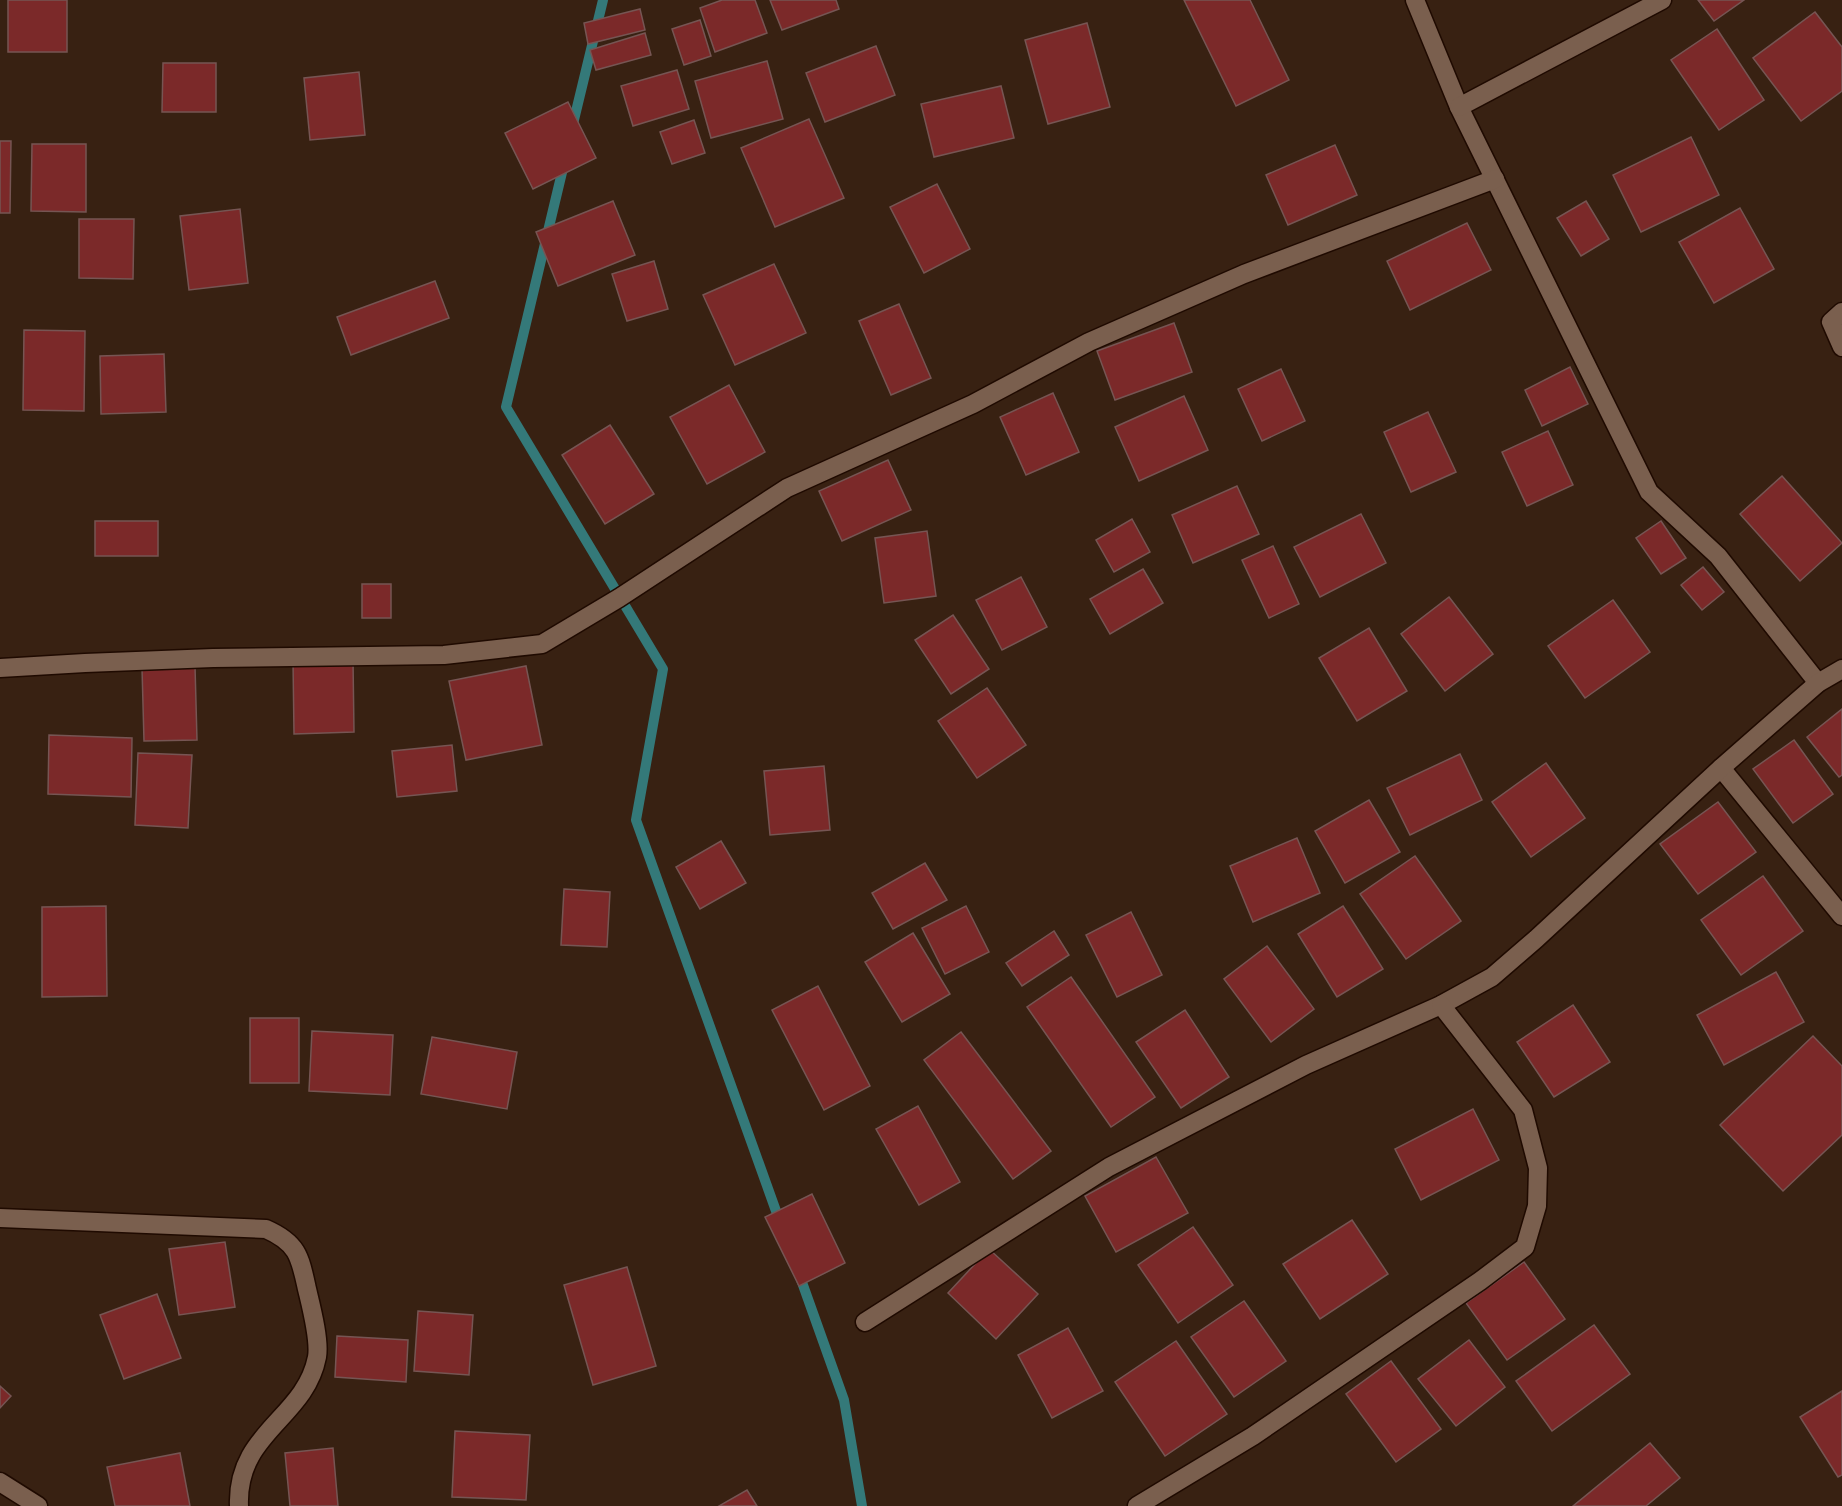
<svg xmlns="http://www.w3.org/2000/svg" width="1842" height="1506" viewBox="0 0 1842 1506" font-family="Raleway,sans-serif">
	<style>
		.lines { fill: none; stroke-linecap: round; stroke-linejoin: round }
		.stream { stroke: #347979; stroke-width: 10 }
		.building { fill: #7b2929; stroke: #765553; stroke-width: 1.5 }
		.minor-casing { stroke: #1f0a00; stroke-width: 21 }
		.minor { stroke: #7a5f4e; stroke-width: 18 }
	</style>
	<rect width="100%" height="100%" fill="#382112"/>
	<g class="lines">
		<g class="stream">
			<path d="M572 128 603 0"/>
			<path d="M564 164 506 407 663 669 636 820 781 1225"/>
			<path d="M798 1271 844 1400 862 1506"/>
		</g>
	</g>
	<g class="building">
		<rect x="8" y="0" width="59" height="52"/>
		<path d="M722 0H755L767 33 715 52 700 8Z"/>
		<path d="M770 0H836L839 9 782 30Z"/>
		<path d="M1184 0H1250L1289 80 1236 106Z"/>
		<path d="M1698 0H1744L1714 21Z"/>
		<path d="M640 9 645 30 588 44 584 23Z"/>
		<path d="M1815 12 1842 47V91L1801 121 1753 58Z"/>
		<path d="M700 20 711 56 684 65 672 29Z"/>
		<path d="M1087 23 1110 107 1048 124 1025 40Z"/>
		<path d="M1717 29 1764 100 1719 130 1671 60Z"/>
		<path d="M645 33 651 55 596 70 590 50Z"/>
		<path d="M876 46 895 95 825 122 806 73Z"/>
		<path d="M767 61 783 119 711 138 695 81Z"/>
		<path d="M163 63H216V112H162Z"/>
		<path d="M677 70 689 109 633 126 621 86Z"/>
		<path d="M359 72 365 135 310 140 304 78Z"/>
		<path d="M1001 86 1014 138 934 157 921 104Z"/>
		<path d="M568 102 596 158 533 189 505 133Z"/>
		<path d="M809 119 844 198 775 227 741 148Z"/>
		<path d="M694 120 705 153 672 164 660 132Z"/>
		<path d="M1691 137 1719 195 1641 232 1613 175Z"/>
		<path d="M0 141H11L10 213H0Z"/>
		<path d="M32 144H86V212L31 211Z"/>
		<path d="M1335 145 1357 195 1288 225 1266 175Z"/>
		<path d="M937 184 970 249 924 273 890 207Z"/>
		<path d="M613 201 635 255 558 286 536 232Z"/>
		<path d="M1586 201 1609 239 1581 256 1557 218Z"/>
		<path d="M1740 208 1774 269 1714 303 1679 242Z"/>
		<path d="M240 209 248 283 189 290 180 216Z"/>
		<path d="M79 219H134L133 279 79 278Z"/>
		<path d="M1467 223 1491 270 1410 310 1387 261Z"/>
		<path d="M654 261 668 309 627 321 612 274Z"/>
		<path d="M774 264 806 333 735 365 703 295Z"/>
		<path d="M435 281 449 318 351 355 337 317Z"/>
		<path d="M899 304 931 378 891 395 859 321Z"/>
		<path d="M1174 323 1192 372 1115 400 1097 351Z"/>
		<path d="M24 330 85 331 84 411 23 410Z"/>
		<path d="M164 354 166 412 101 414 100 356Z"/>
		<path d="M1570 367 1588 404 1542 426 1525 390Z"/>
		<path d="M1281 369 1305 421 1262 441 1238 389Z"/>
		<path d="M729 385 765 452 707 484 670 417Z"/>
		<path d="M1053 393 1079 452 1026 475 1000 417Z"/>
		<path d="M1184 396 1208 450 1139 481 1115 427Z"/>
		<path d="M1428 412 1456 472 1411 492 1384 432Z"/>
		<path d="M610 425 654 494 605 524 562 455Z"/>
		<path d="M1548 431 1573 485 1527 506 1502 452Z"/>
		<path d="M888 460 911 510 842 541 819 491Z"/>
		<path d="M1782 476 1842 543 1800 581 1740 514Z"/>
		<path d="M1237 486 1259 534 1193 563 1172 515Z"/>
		<path d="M1361 514 1386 563 1320 597 1294 547Z"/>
		<path d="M1132 519 1150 552 1114 572 1096 540Z"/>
		<rect x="95" y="521" width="63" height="35"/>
		<path d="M1661 521 1686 558 1661 574 1636 538Z"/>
		<path d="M927 531 936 596 884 603 875 538Z"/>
		<path d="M1273 546 1299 604 1269 618 1242 560Z"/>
		<path d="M1703 567 1724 592 1702 610 1681 585Z"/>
		<path d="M1143 569 1163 603 1110 634 1090 599Z"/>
		<path d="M1021 577 1047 627 1002 650 976 600Z"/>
		<rect x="362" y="584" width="29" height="34"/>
		<path d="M1449 597 1493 654 1445 691 1401 634Z"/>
		<path d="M1613 600 1650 652 1585 698 1548 646Z"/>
		<path d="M953 615 989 669 951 694 915 640Z"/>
		<path d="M1369 628 1407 691 1357 721 1319 658Z"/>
		<path d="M353 660 354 732 294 734 293 661Z"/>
		<path d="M195 666 197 740 144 741 142 668Z"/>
		<path d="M526 666 542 745 466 760 449 681Z"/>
		<path d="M987 688 1026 745 977 778 938 721Z"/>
		<path d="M1842 709V775L1839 777 1807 737Z"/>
		<path d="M49 735 132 738 131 797 48 794Z"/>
		<path d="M1794 740 1833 794 1793 823 1753 769Z"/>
		<path d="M452 745 457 791 397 797 392 751Z"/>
		<path d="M138 753 192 755 188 828 135 825Z"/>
		<path d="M1460 754 1482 800 1410 835 1387 788Z"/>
		<path d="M1546 763 1585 818 1531 857 1492 802Z"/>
		<path d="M824 766 830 830 770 835 764 771Z"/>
		<path d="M1369 800 1400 852 1345 883 1315 831Z"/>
		<path d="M1718 802 1756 852 1698 894 1660 844Z"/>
		<path d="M1297 838 1320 893 1253 922 1230 866Z"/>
		<path d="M721 841 746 883 700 909 676 867Z"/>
		<path d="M1415 856 1461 921 1406 959 1360 894Z"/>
		<path d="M925 863 947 900 893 929 872 893Z"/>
		<path d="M1763 876 1803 931 1741 975 1701 920Z"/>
		<path d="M564 889 610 892 607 947 561 945Z"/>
		<path d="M106 906 107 996 42 997V907Z"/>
		<path d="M966 906 989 952 945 974 922 928Z"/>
		<path d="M1343 906 1383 969 1337 997 1298 934Z"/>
		<path d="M1131 912 1162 975 1117 997 1086 935Z"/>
		<path d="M1054 931 1069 955 1022 986 1006 963Z"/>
		<path d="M913 933 950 994 902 1022 865 962Z"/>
		<path d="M1267 946 1314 1009 1271 1042 1224 979Z"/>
		<path d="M1776 972 1804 1022 1724 1065 1697 1015Z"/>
		<path d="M1071 977 1155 1097 1111 1127 1027 1007Z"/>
		<path d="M818 986 870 1086 824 1110 772 1010Z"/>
		<path d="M1573 1005 1610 1062 1554 1097 1517 1042Z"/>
		<path d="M1185 1010 1229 1077 1181 1108 1136 1042Z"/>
		<rect x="250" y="1018" width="49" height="65"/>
		<path d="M312 1031 393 1035 390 1095 309 1091Z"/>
		<path d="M961 1032 1051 1151 1013 1179 924 1060Z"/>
		<path d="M1813 1036 1842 1066V1135L1783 1191 1720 1125Z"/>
		<path d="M432 1037 517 1052 507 1109 421 1094Z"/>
		<path d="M918 1106 960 1182 919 1205 876 1129Z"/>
		<path d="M1473 1109 1499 1160 1421 1200 1395 1149Z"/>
		<path d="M1156 1157 1188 1213 1116 1252 1085 1196Z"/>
		<path d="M812 1194 845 1263 799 1286 765 1217Z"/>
		<path d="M1352 1220 1388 1274 1320 1319 1283 1264Z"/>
		<path d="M1193 1227 1233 1285 1178 1323 1138 1265Z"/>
		<path d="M225 1242 235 1307 179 1315 169 1249Z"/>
		<path d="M989 1249 1038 1294 996 1339 948 1293Z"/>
		<path d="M1524 1262 1565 1319 1507 1360 1466 1303Z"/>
		<path d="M627 1267 656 1366 593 1385 564 1285Z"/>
		<path d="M157 1294 181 1358 124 1379 100 1315Z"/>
		<path d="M1244 1301 1286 1361 1234 1397 1191 1337Z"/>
		<path d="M418 1311 473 1315 469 1375 414 1371Z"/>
		<path d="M1594 1325 1630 1374 1552 1431 1516 1381Z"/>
		<path d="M1068 1328 1103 1391 1052 1418 1018 1355Z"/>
		<path d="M337 1336 408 1340 406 1382 335 1377Z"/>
		<path d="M1469 1340 1505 1387 1456 1426 1418 1379Z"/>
		<path d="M1176 1341 1227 1414 1165 1456 1115 1382Z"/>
		<path d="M1391 1361 1441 1429 1396 1462 1346 1394Z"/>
		<path d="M0 1386 11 1396 0 1408Z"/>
		<path d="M1842 1391V1475L1838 1477 1800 1417Z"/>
		<path d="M455 1431 530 1435 526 1500 452 1497Z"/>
		<path d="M1650 1443 1680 1478 1646 1506H1573Z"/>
		<path d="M333 1448 338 1506H290L285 1453Z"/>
		<path d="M180 1453 190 1506H115L107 1467Z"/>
		<path d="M747 1490 757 1506H719Z"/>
	</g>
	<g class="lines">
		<defs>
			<g id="minor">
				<path d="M1415 0 1459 107 1649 492 1718 556 1818 683"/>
				<path d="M1459 107 1662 0"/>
				<path d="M1842 312 1831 322 1842 347"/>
				<path d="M0 668 85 663 213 658 444 655 542 644 619 598 787 488 973 404 1089 342 1244 274 1495 179"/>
				<path d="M1721 768 1842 916"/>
				<path d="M0 1218 266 1229C298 1243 300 1257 307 1289 311 1306 320 1340 317 1357 305 1419 236 1432 239 1506"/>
				<path d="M865 1322 1109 1167 1306 1065 1441 1005 1492 977 1536 939 1721 768 1818 683 1842 669"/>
				<path d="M0 1482 38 1506"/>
				<path d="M1137 1506 1253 1436 1480 1281 1525 1247 1537 1206 1538 1168 1523 1110 1441 1005"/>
			</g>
		</defs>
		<use href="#minor" class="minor-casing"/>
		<use href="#minor" class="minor"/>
	</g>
</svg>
